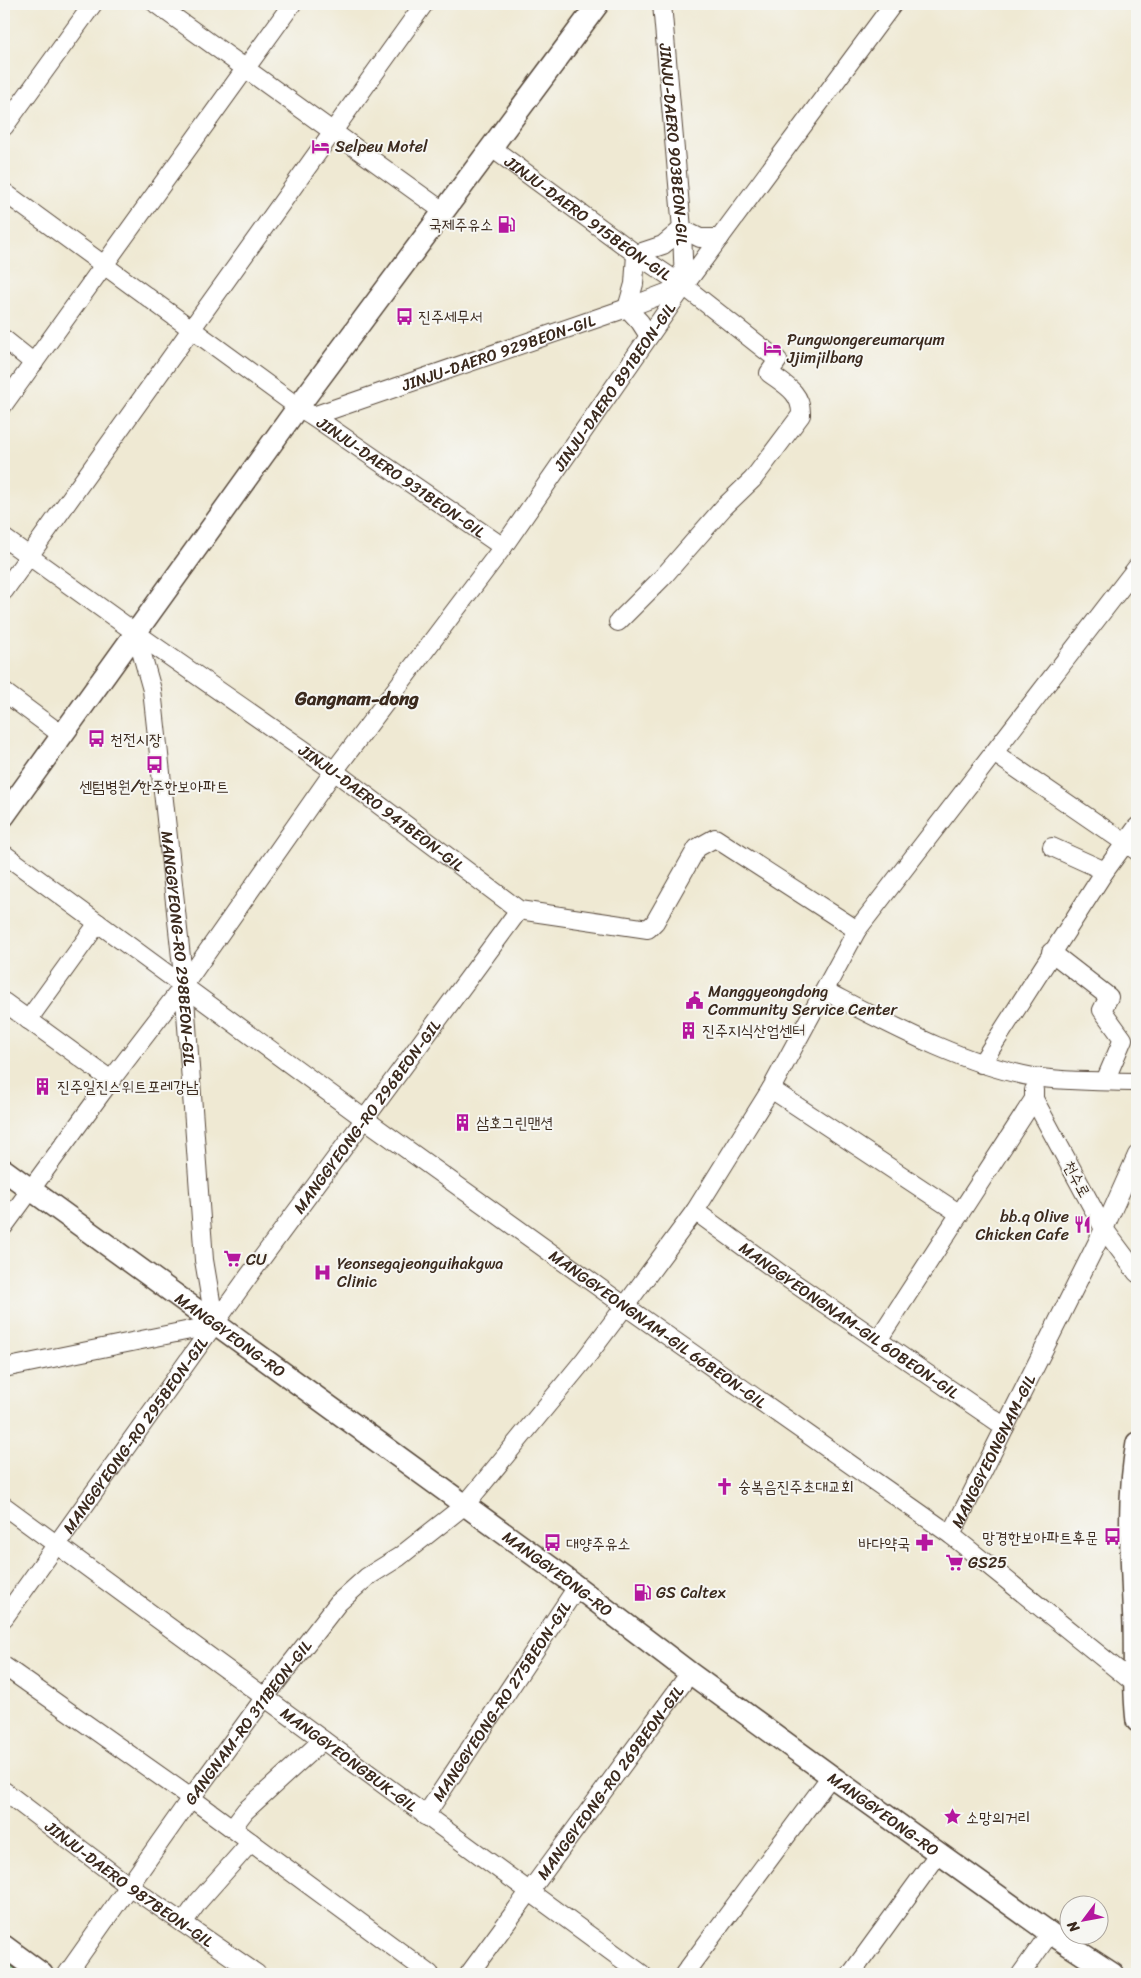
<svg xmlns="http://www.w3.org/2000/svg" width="1141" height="1978" viewBox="0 0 1141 1978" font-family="Sriracha,'Poor Story',sans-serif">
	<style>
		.green { fill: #8edf9f; stroke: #64845e }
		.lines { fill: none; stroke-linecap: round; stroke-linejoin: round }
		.minor-casing { stroke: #564739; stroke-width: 20 }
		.tertiary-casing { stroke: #564739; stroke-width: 24 }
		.minor { stroke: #fff; stroke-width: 18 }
		.tertiary { stroke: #fff; stroke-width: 21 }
		.labels { text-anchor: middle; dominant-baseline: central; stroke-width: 4; stroke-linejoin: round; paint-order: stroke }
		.street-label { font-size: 16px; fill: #3b2a1e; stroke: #f6f6f2 }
		.poi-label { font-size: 16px; fill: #3b2a1e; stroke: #f6f6f2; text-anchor: start }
		.quarter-label { font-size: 19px; font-weight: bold; fill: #3b2a1e; stroke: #f6f6f2 }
	</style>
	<rect width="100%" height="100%" fill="#f6f6f2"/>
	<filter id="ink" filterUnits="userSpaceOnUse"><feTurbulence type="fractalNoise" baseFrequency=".02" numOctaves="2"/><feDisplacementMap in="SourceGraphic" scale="10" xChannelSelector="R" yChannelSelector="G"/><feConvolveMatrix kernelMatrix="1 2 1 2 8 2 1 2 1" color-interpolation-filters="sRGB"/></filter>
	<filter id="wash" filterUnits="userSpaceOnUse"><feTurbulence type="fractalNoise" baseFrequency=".0096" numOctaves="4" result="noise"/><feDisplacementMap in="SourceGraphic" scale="20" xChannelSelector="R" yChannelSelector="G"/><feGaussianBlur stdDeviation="1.12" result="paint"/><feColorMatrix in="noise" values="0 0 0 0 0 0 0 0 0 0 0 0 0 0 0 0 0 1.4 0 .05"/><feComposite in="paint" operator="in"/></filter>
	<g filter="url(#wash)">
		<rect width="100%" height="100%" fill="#efe9d3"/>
		<path class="green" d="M4 1956 29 1974H4Z"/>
	</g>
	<g filter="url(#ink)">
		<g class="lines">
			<defs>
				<g id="minor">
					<path d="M156 4 443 211"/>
					<path id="s1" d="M662 4 682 229 684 286"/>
					<path d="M4 127 93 4"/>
					<path id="s2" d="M492 148 636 254 684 286 778 360 769 373C785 385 802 393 801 415L753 479 724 507 662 578 618 622"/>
					<path id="s3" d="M4 192 298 407 313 416 503 547"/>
					<path d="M649 336 640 322 627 308 634 284 636 254 663 245 682 229 700 238H720"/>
					<path d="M4 339 34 363"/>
					<path d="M4 404 292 4"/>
					<path id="s4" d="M313 416 627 308 684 286"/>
					<path id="s5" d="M4 538 136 633 334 771 519 910 648 929 655 922 697 848 715 838 857 930"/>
					<path d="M4 591 424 4"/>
					<path id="s6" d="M136 633 152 690 184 985 204 1260 215 1325"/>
					<path d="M4 692 62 735"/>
					<path d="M994 753 1137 851"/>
					<path d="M1052 847 1105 871"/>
					<path id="s7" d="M4 854 366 1120 625 1306 951 1535 1134 1683 1137 1682"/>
					<path d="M1051 952 1109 997 1102 1010 1123 1039 1105 1081"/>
					<path d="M825 991C889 1024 964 1065 1034 1077 1066 1082 1105 1081 1137 1082"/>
					<path d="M4 1002 111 1080"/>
					<path d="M28 1020 98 923"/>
					<path d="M981 1064 1105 871 1137 827"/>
					<path d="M771 1089 960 1214"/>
					<path d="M1034 1090V1099L1104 1229 1137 1273"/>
					<path id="s8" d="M695 1211 781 1274 1005 1427"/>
					<path id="s9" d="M4 1226 111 1080 184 985 334 771 503 547 684 286 893 4"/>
					<path d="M878 1340 1034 1099"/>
					<path d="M4 1368 215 1325"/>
					<path id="s10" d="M4 1506 642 1974"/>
					<path id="s11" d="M951 1535 1104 1229 1137 1155"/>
					<path id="s12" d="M4 1618 248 1277 519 910"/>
					<path d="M4 1666 191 1798 430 1974"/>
					<path id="s13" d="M4 1791 129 1886 257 1974"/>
					<path id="s14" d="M425 1816 577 1587"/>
					<path d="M232 1828 245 1811 323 1740"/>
					<path d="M183 1923 198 1902 251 1842"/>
					<path id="s15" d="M67 1974 191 1798 265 1697 338 1603 367 1577 399 1557 465 1505 585 1359 625 1306 695 1211 771 1089 857 930 1137 567"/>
					<path id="s16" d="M469 1974 690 1673"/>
					<path d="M684 1974 831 1776"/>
					<path d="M851 1974 939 1853"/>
					<path d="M1021 1974 1050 1933"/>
				</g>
				<g id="tertiary">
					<path d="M4 816 298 407 598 4"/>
					<path id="s17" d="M4 1170 568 1580 690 1673 831 1776 1050 1933 1113 1974"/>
					<path d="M1137 1443C1126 1503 1132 1565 1134 1626 1135 1657 1133 1689 1137 1721"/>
					<path d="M4 1946 42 1974"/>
				</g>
			</defs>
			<use href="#minor" class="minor-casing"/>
			<use href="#tertiary" class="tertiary-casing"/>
			<use href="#minor" class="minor"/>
			<use href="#tertiary" class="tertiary"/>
		</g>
	</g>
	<defs>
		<symbol id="hotel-bare" viewBox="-9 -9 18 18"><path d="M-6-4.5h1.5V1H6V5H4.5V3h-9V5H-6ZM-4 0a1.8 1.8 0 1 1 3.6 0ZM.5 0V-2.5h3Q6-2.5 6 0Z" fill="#b5179e" stroke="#f6f6f2" stroke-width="2.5" paint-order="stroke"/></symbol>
		<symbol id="fuel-bare" viewBox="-9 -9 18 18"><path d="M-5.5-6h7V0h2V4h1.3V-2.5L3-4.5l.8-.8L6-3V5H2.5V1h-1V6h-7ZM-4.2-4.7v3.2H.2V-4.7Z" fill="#b5179e" stroke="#f6f6f2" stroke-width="2.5" paint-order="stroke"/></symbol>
		<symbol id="bus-bare" viewBox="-9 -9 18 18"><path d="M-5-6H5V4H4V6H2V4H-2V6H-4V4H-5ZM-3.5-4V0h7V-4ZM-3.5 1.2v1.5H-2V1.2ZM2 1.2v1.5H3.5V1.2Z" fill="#b5179e" stroke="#f6f6f2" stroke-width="2.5" paint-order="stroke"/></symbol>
		<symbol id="civic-bare" viewBox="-9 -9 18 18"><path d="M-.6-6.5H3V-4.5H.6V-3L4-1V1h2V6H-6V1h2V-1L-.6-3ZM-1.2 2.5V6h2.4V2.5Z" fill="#b5179e" stroke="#f6f6f2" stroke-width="2.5" paint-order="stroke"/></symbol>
		<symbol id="building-bare" viewBox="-9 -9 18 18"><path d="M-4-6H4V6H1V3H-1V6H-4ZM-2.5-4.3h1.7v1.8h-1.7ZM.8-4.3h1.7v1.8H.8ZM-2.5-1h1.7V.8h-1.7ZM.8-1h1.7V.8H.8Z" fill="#b5179e" stroke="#f6f6f2" stroke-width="2.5" paint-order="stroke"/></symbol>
		<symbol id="restaurant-bare" viewBox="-9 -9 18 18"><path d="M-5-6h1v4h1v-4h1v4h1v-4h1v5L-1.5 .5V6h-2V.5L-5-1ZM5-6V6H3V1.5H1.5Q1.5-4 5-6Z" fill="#b5179e" stroke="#f6f6f2" stroke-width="2.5" paint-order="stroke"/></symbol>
		<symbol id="supermarket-bare" viewBox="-9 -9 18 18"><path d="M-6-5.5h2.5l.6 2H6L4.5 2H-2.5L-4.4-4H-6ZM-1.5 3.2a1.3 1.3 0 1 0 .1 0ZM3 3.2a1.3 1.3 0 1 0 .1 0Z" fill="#b5179e" stroke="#f6f6f2" stroke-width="2.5" paint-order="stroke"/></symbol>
		<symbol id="hospital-bare" viewBox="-9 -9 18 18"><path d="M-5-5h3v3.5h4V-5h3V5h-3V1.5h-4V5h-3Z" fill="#b5179e" stroke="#f6f6f2" stroke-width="2.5" paint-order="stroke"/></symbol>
		<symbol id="church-bare" viewBox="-9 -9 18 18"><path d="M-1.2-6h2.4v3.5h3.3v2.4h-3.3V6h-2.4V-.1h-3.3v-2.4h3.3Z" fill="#b5179e" stroke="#f6f6f2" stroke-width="2.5" paint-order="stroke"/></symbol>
		<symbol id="pharmacy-bare" viewBox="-9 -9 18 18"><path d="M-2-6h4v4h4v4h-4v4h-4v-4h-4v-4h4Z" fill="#b5179e" stroke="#f6f6f2" stroke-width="2.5" paint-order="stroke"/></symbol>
		<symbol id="sight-bare" viewBox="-9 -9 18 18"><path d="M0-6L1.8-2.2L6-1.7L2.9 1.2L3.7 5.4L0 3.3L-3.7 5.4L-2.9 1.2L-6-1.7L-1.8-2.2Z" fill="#b5179e" stroke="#f6f6f2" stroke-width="2.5" paint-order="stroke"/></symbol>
	</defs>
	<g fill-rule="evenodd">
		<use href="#hotel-bare" x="308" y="134" width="25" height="25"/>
		<use href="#fuel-bare" x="494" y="212" width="25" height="25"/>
		<use href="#bus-bare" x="392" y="304" width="25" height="25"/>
		<use href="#hotel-bare" x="760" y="336" width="25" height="25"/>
		<use href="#bus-bare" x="84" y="726" width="25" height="25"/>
		<use href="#bus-bare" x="142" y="752" width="25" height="25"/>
		<use href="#civic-bare" x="682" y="988" width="25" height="25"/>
		<use href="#building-bare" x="676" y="1018" width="25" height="25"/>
		<use href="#building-bare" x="30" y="1074" width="25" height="25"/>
		<use href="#building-bare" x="450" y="1110" width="25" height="25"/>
		<use href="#restaurant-bare" x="1070" y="1212" width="25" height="25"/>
		<use href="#supermarket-bare" x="220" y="1246" width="25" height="25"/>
		<use href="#hospital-bare" x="310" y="1260" width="25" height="25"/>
		<use href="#church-bare" x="712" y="1474" width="25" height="25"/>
		<use href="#bus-bare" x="1100" y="1524" width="25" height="25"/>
		<use href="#bus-bare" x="540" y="1530" width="25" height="25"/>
		<use href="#pharmacy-bare" x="912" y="1530" width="25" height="25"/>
		<use href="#supermarket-bare" x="942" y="1550" width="25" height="25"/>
		<use href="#fuel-bare" x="630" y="1580" width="25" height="25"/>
		<use href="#sight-bare" x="940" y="1804" width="25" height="25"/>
	</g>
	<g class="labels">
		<g class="street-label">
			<text stroke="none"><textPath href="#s1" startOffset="141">JINJU-DAERO 903BEON-GIL</textPath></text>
			<text stroke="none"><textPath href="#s2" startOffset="119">JINJU-DAERO 915BEON-GIL</textPath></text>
			<text stroke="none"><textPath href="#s4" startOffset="196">JINJU-DAERO 929BEON-GIL</textPath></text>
			<text stroke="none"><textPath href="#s9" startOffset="1038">JINJU-DAERO 891BEON-GIL</textPath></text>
			<text stroke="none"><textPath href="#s3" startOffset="489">JINJU-DAERO 931BEON-GIL</textPath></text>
			<text stroke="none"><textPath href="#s5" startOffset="464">JINJU-DAERO 941BEON-GIL</textPath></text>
			<text stroke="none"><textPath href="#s6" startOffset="319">MANGGYEONG-RO 298BEON-GIL</textPath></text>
			<text stroke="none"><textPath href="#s12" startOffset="619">MANGGYEONG-RO 296BEON-GIL</textPath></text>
			<text transform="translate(1077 1179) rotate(62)">천수로</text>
			<text stroke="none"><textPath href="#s8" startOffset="189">MANGGYEONGNAM-GIL 60BEON-GIL</textPath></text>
			<text stroke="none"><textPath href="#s7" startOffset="808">MANGGYEONGNAM-GIL 66BEON-GIL</textPath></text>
			<text stroke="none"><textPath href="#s17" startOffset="280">MANGGYEONG-RO</textPath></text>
			<text stroke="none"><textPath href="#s12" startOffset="225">MANGGYEONG-RO 295BEON-GIL</textPath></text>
			<text stroke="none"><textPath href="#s11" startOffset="94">MANGGYEONGNAM-GIL</textPath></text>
			<text stroke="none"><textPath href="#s17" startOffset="685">MANGGYEONG-RO</textPath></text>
			<text stroke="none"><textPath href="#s14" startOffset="138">MANGGYEONG-RO 275BEON-GIL</textPath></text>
			<text stroke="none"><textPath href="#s15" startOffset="310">GANGNAM-RO 311BEON-GIL</textPath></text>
			<text stroke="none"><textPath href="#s10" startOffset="428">MANGGYEONGBUK-GIL</textPath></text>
			<text stroke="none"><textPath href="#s16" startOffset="238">MANGGYEONG-RO 269BEON-GIL</textPath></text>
			<text stroke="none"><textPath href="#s17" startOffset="1090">MANGGYEONG-RO</textPath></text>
			<text stroke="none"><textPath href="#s13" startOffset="156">JINJU-DAERO 987BEON-GIL</textPath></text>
		</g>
		<g class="poi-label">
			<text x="335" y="146">Selpeu Motel</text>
			<text x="493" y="224" text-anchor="end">국제주유소</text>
			<text x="418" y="316">진주세무서</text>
			<text x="787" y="339">Pungwongereumaryum<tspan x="787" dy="18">Jjimjilbang</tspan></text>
			<text x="110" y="739">천전시장</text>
			<text x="154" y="786" text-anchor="middle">센텀병원/한주한보아파트</text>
			<text x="708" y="991">Manggyeongdong<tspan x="708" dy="18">Community Service Center</tspan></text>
			<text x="702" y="1030">진주지식산업센터</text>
			<text x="57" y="1086">진주일진스위트포레강남</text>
			<text x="476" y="1122">삼호그린맨션</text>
			<text x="1069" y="1216" text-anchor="end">bb.q Olive<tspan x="1069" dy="18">Chicken Cafe</tspan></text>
			<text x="246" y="1259">CU</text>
			<text x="337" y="1263">Yeonsegajeonguihakgwa<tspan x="337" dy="18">Clinic</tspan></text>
			<text x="738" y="1486">숭복음진주초대교회</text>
			<text x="1098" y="1537" text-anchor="end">망경한보아파트후문</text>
			<text x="566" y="1543">대양주유소</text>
			<text x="910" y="1543" text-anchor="end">바다약국</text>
			<text x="968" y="1562">GS25</text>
			<text x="656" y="1592">GS Caltex</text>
			<text x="966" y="1817">소망의거리</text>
		</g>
		<g class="quarter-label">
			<text x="357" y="698">Gangnam-dong</text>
		</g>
	</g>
	<rect width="1141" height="1978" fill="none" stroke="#f6f6f2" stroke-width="20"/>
	<g transform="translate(1084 1920) rotate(238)"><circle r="24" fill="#f6f6f2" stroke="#aba49d"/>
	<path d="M0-4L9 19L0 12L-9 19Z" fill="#b5179e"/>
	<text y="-8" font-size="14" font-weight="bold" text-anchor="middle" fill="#3b2a1e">N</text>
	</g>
</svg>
